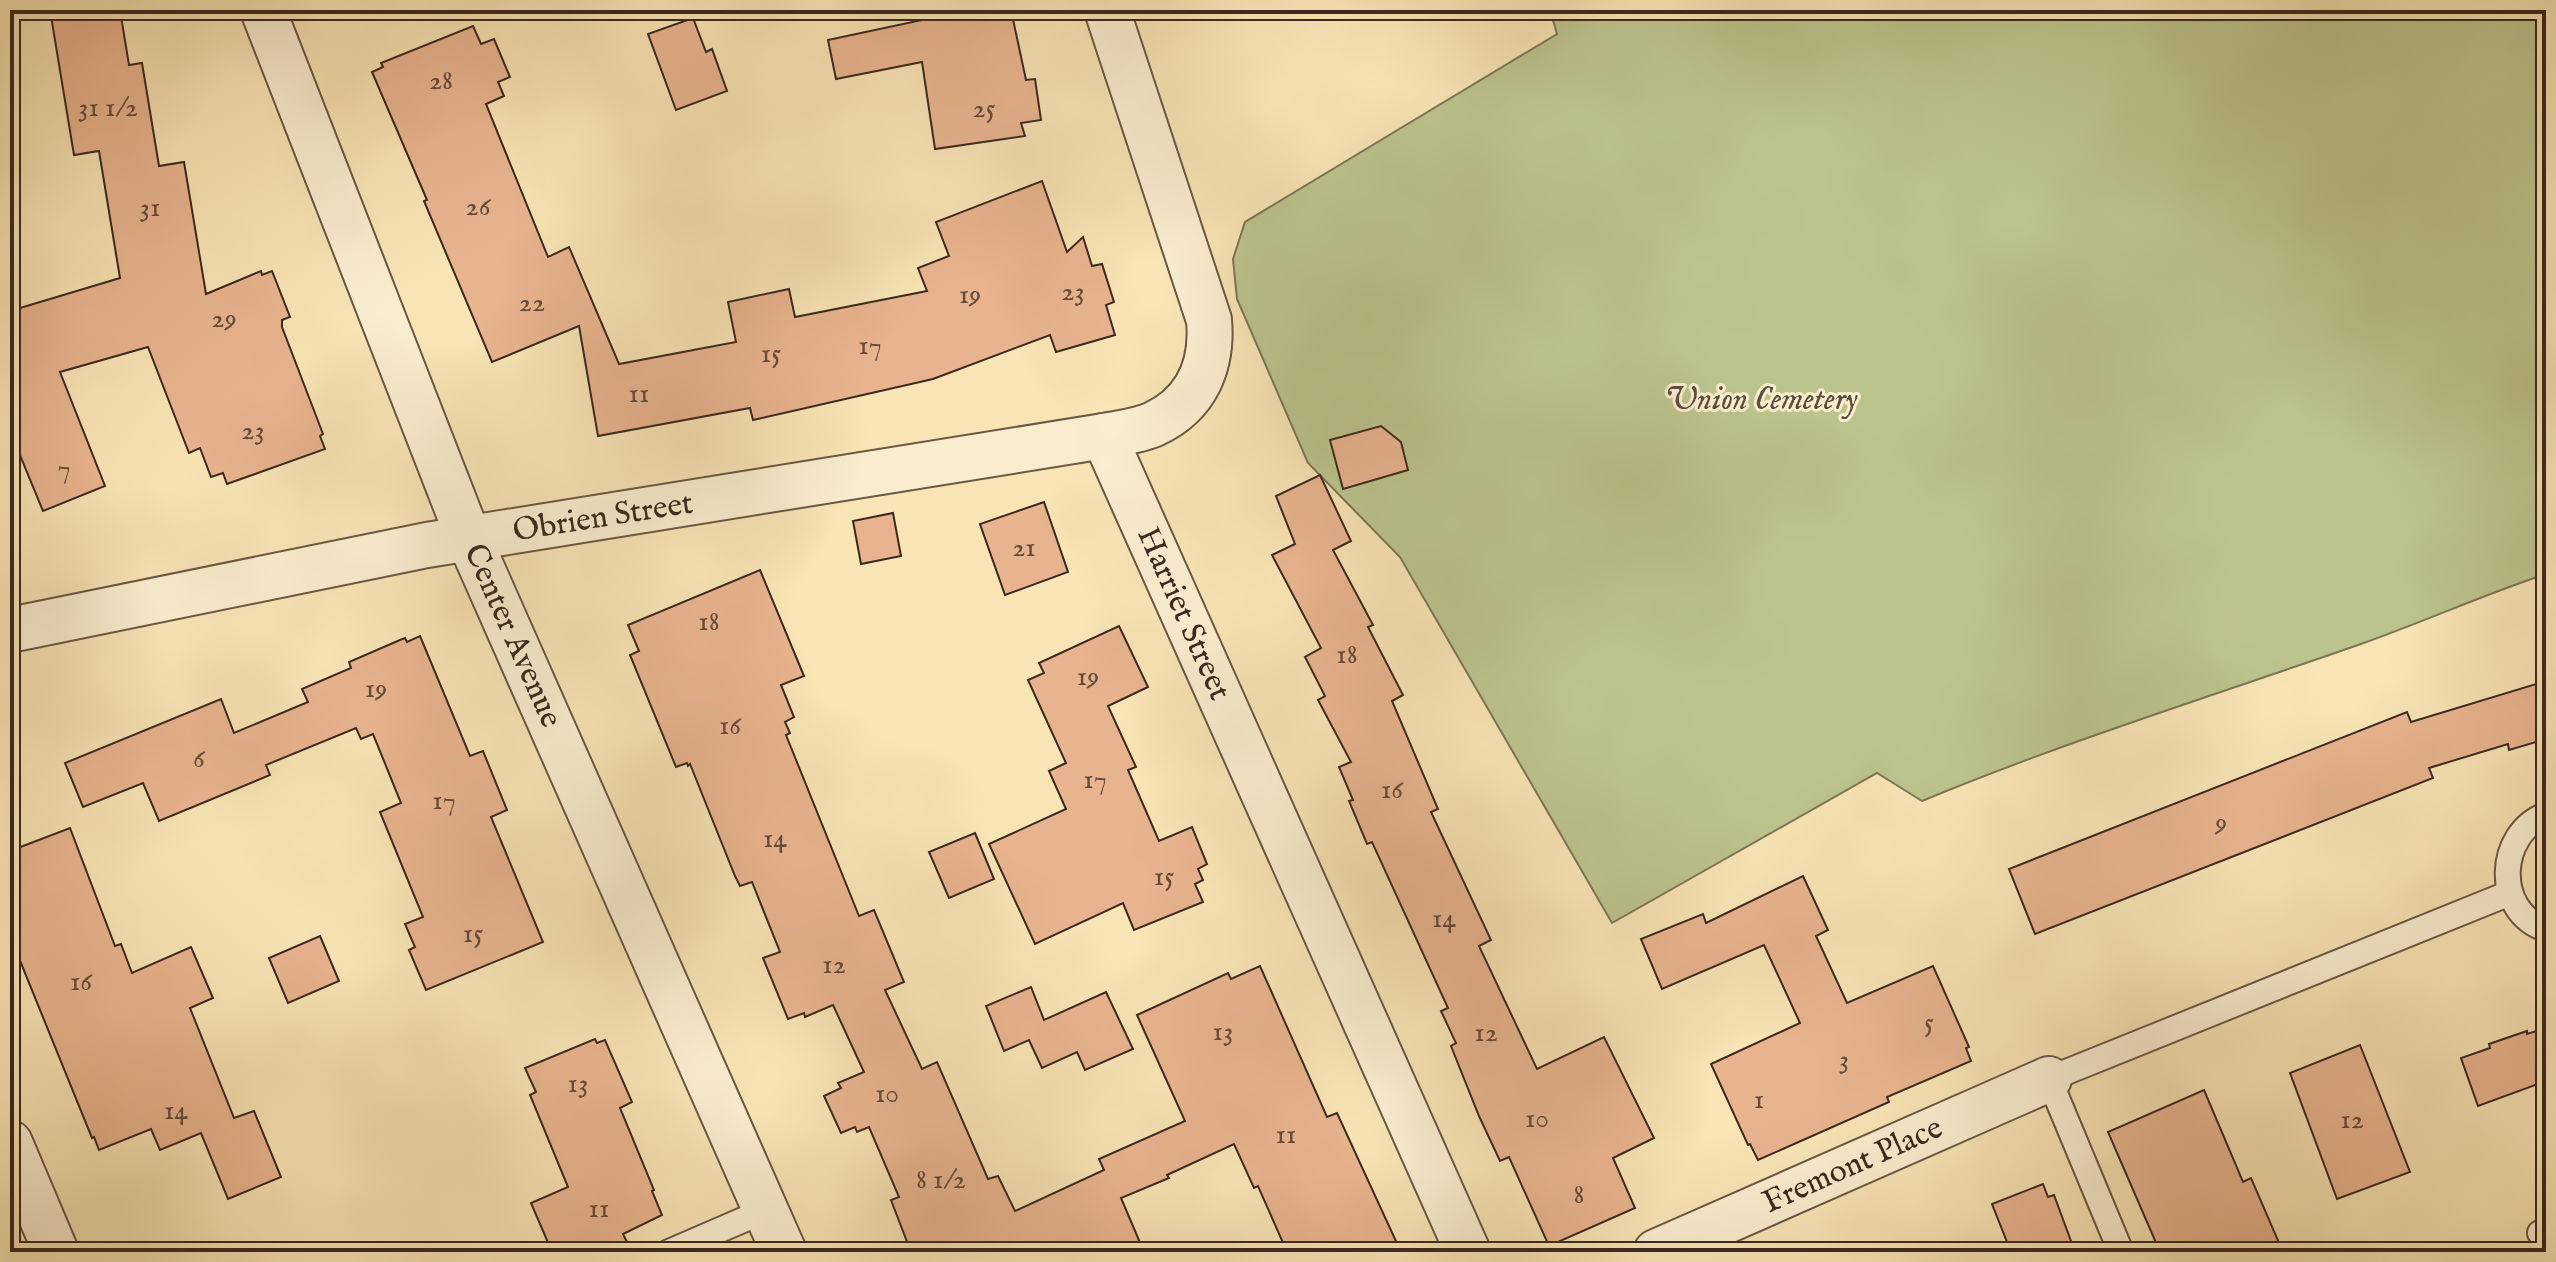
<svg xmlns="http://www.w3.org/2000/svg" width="2556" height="1262" viewBox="0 0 2556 1262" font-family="'IM FELL English',serif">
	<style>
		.green { fill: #bcc48e; stroke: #7c7656; stroke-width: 2 }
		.building { fill: #e8b48f; stroke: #3b281f; stroke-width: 2 }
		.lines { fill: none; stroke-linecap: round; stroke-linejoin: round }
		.service-casing { stroke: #6a5744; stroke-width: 28 }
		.minor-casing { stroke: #6a5744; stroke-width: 48 }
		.service { stroke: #faedcf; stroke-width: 24 }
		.minor { stroke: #faedcf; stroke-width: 44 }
		.labels { text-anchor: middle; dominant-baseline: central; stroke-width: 6; stroke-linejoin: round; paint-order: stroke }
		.number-label { font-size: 28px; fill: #664b3b }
		.park-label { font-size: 32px; font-style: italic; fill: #5b4f3b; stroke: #faedcf }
		.street-label { font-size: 32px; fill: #3b281f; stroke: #faedcf }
	</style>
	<rect width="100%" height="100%" fill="#f8e4b5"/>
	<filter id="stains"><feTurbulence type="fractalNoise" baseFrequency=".0025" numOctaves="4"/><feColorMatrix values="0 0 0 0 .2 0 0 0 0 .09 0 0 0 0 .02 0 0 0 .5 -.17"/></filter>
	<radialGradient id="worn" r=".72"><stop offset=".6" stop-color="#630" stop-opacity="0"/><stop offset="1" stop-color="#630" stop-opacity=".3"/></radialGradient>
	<path class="green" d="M1550 10H2546V574C2482 595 2421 623 2358 645 2212 696 2064 742 1922 801L1877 773 1612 923 1400 557 1308 463 1237 299 1233 259 1245 222 1557 34Z"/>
	<g class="building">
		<path d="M50 10H120L129 65 142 63 159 166 184 162 206 294 261 271 262 275 272 271 290 317 282 320V327L323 434 320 436 325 449 227 484 223 473 211 477 200 448 189 453 148 347 60 372 105 486 43 511 10 431V311L120 278 99 151 74 155Z"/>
		<path d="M920 10H1011L1026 80 1035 79 1041 120 1021 123 1025 136 935 149 922 62 836 79 828 40 922 20Z"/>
		<path d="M693 18 706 52 712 49 727 91 676 110 648 34Z"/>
		<path d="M473 26 481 44 494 39 510 77 498 82 504 96 486 104 548 257 569 247 619 364 736 342 728 302 789 289 795 317 927 291 918 268 949 256 936 222 1042 181 1067 252 1083 237 1092 266 1102 264 1114 302 1106 305 1115 335 1056 352 1050 335 933 379 753 420 750 408 598 436 579 326 492 362 424 201 427 200 372 72 383 67 381 63Z"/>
		<path d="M1381 426 1401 442 1408 470 1343 489 1330 440Z"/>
		<path d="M1320 475 1351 541 1333 550 1373 625 1368 627 1403 695 1392 701 1438 809 1431 812 1491 940 1479 946 1537 1069 1604 1037 1654 1138 1613 1158 1635 1208 1549 1246 1509 1157 1500 1161 1479 1116 1451 1046 1456 1043 1441 1011 1448 1008 1372 842 1367 844 1349 801 1353 800 1339 767 1351 762 1318 700 1325 696 1305 657 1321 648 1272 555 1295 544 1276 496Z"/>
		<path d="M1044 502 1068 572 1005 595 980 524Z"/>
		<path d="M893 513 901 556 861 564 853 521Z"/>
		<path d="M760 570 804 676 781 685 794 717 785 722 790 733 786 735 859 916 874 910 904 982 885 990 922 1069 937 1062 988 1179 998 1176 1015 1211 1104 1170 1099 1159 1185 1121 1137 1015 1228 973 1231 979 1260 966 1327 1117 1337 1113 1401 1252H1287L1258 1186 1254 1188 1234 1144 1167 1175 1169 1178 1121 1198 1144 1252H911L891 1200 899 1197 869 1127 857 1132 855 1127 841 1133 824 1096 841 1088 838 1083 864 1072 833 1005 805 1017 804 1013 788 1019 763 958 780 952 752 882 740 886 735 876 690 764 688 766 687 763 676 767 630 655 639 651 628 625Z"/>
		<path d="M1119 626 1148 687 1108 706 1136 767 1128 770 1159 841 1192 827 1207 864 1198 869 1203 880 1195 884 1203 902 1134 930 1123 903 1035 944 989 844 1066 809 1049 771 1066 763 1028 680 1044 673 1039 663Z"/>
		<path d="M420 636 470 756 483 751 507 810 491 817 543 942 426 990 409 950 415 947 405 924 423 917 380 812 401 803 373 734 361 739 356 728 266 765 270 775 159 821 143 783 83 807 65 763 221 699 234 733 308 702 302 689 351 668 349 662 400 640 405 638 407 642Z"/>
		<path d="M2546 681V739L2509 750 2508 744 2429 768 2433 778 2035 934 2009 869 2407 712 2411 722Z"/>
		<path d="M70 828 115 946 121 944 132 973 191 947 213 998 190 1008 234 1118 254 1111 281 1177 228 1199 201 1133 160 1150 151 1129 99 1150 94 1137 92 1138 10 936V851Z"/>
		<path d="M975 833 994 879 949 898 929 852Z"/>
		<path d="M1803 876 1828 930 1816 936 1847 1003 1933 966 1969 1047 1966 1048 1971 1061 1887 1097 1889 1102 1758 1160 1750 1144 1748 1145 1711 1064 1800 1023 1764 945 1662 989 1641 939 1703 914 1706 923Z"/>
		<path d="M320 936 339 981 288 1003 269 958Z"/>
		<path d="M1031 987 1044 1020 1106 992 1133 1049 1085 1070 1077 1052 1042 1068 1029 1040 1004 1051 986 1006Z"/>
		<path d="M2546 1028V1081L2478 1106 2461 1058 2490 1048 2489 1044 2527 1031V1034Z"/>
		<path d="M595 1039 597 1043 605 1040 632 1102 620 1108 654 1190 652 1191 662 1215 623 1234 627 1242 603 1252H552L531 1203 568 1187 530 1095 536 1092 525 1068Z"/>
		<path d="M2360 1045 2410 1172 2337 1199 2290 1073Z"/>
		<path d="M2204 1090 2243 1182 2251 1178 2283 1252H2160L2108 1132Z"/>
		<path d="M2043 1184 2048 1197 2054 1195 2075 1252H2011L1992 1204Z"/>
	</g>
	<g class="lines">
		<defs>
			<g id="service">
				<path d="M2546 815C2497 833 2493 912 2546 929"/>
				<path d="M2540 1233 2546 1230"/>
				<path d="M669 1252 766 1210"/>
				<path d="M2121 1252 2049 1079 2510 893"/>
			</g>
			<g id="minor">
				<path d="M263 10 469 539 784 1252"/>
				<path d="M1104 436 1468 1252"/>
				<path d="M10 630 427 545 1104 436C1120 433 1139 431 1154 424 1197 404 1213 365 1209 320L1107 10"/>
				<path d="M10 1143 56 1252"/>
				<path d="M1656 1252 2049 1079"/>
			</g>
		</defs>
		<use href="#service" class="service-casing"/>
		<use href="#minor" class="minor-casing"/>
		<use href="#service" class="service"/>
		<use href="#minor" class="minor"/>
	</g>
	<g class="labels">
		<g class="number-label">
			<text x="441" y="81">28</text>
			<text x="108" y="108">31 1/2</text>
			<text x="984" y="109">25</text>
			<text x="478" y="207">26</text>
			<text x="150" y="208">31</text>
			<text x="1073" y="292">23</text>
			<text x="970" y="295">19</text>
			<text x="532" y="303">22</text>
			<text x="224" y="319">29</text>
			<text x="870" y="346">17</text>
			<text x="771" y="354">15</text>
			<text x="639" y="394">11</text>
			<text x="253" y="431">23</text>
			<text x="64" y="469">7</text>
			<text x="1024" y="548">21</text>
			<text x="709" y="622">18</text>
			<text x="1347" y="655">18</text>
			<text x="1088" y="677">19</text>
			<text x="376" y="689">19</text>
			<text x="730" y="726">16</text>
			<text x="199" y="759">6</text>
			<text x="1095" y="780">17</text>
			<text x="1392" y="790">16</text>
			<text x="444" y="801">17</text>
			<text x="2221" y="823">9</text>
			<text x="775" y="839">14</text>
			<text x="1164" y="877">15</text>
			<text x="1444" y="919">14</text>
			<text x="473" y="934">15</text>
			<text x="834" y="965">12</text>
			<text x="81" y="982">16</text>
			<text x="1929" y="1023">5</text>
			<text x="1223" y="1032">13</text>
			<text x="1486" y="1033">12</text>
			<text x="1844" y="1060">3</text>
			<text x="578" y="1084">13</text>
			<text x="887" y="1094">10</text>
			<text x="1759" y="1100">1</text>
			<text x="176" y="1111">14</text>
			<text x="1537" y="1119">10</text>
			<text x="2352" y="1120">12</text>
			<text x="1286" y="1135">11</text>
			<text x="941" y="1180">8 1/2</text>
			<text x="1579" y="1195">8</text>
			<text x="599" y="1209">11</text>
		</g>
		<g class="park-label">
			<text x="1761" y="400">Union Cemetery</text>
		</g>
		<g class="street-label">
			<text transform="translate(603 518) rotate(-9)">Obrien Street</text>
			<text transform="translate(1183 614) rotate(66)">Harriet Street</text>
			<text transform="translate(512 636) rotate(66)">Center Avenue</text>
			<text transform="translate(1853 1166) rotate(-24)">Fremont Place</text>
		</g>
	</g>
	<rect width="2556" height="1262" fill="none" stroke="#f8e4b5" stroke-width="40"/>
	<rect x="12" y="12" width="2532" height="1238" fill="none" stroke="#3b281f" stroke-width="4"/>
	<rect x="20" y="20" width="2516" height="1222" fill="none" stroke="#3b281f" stroke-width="2"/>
	<rect width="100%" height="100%" filter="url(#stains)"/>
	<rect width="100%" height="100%" fill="url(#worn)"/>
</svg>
